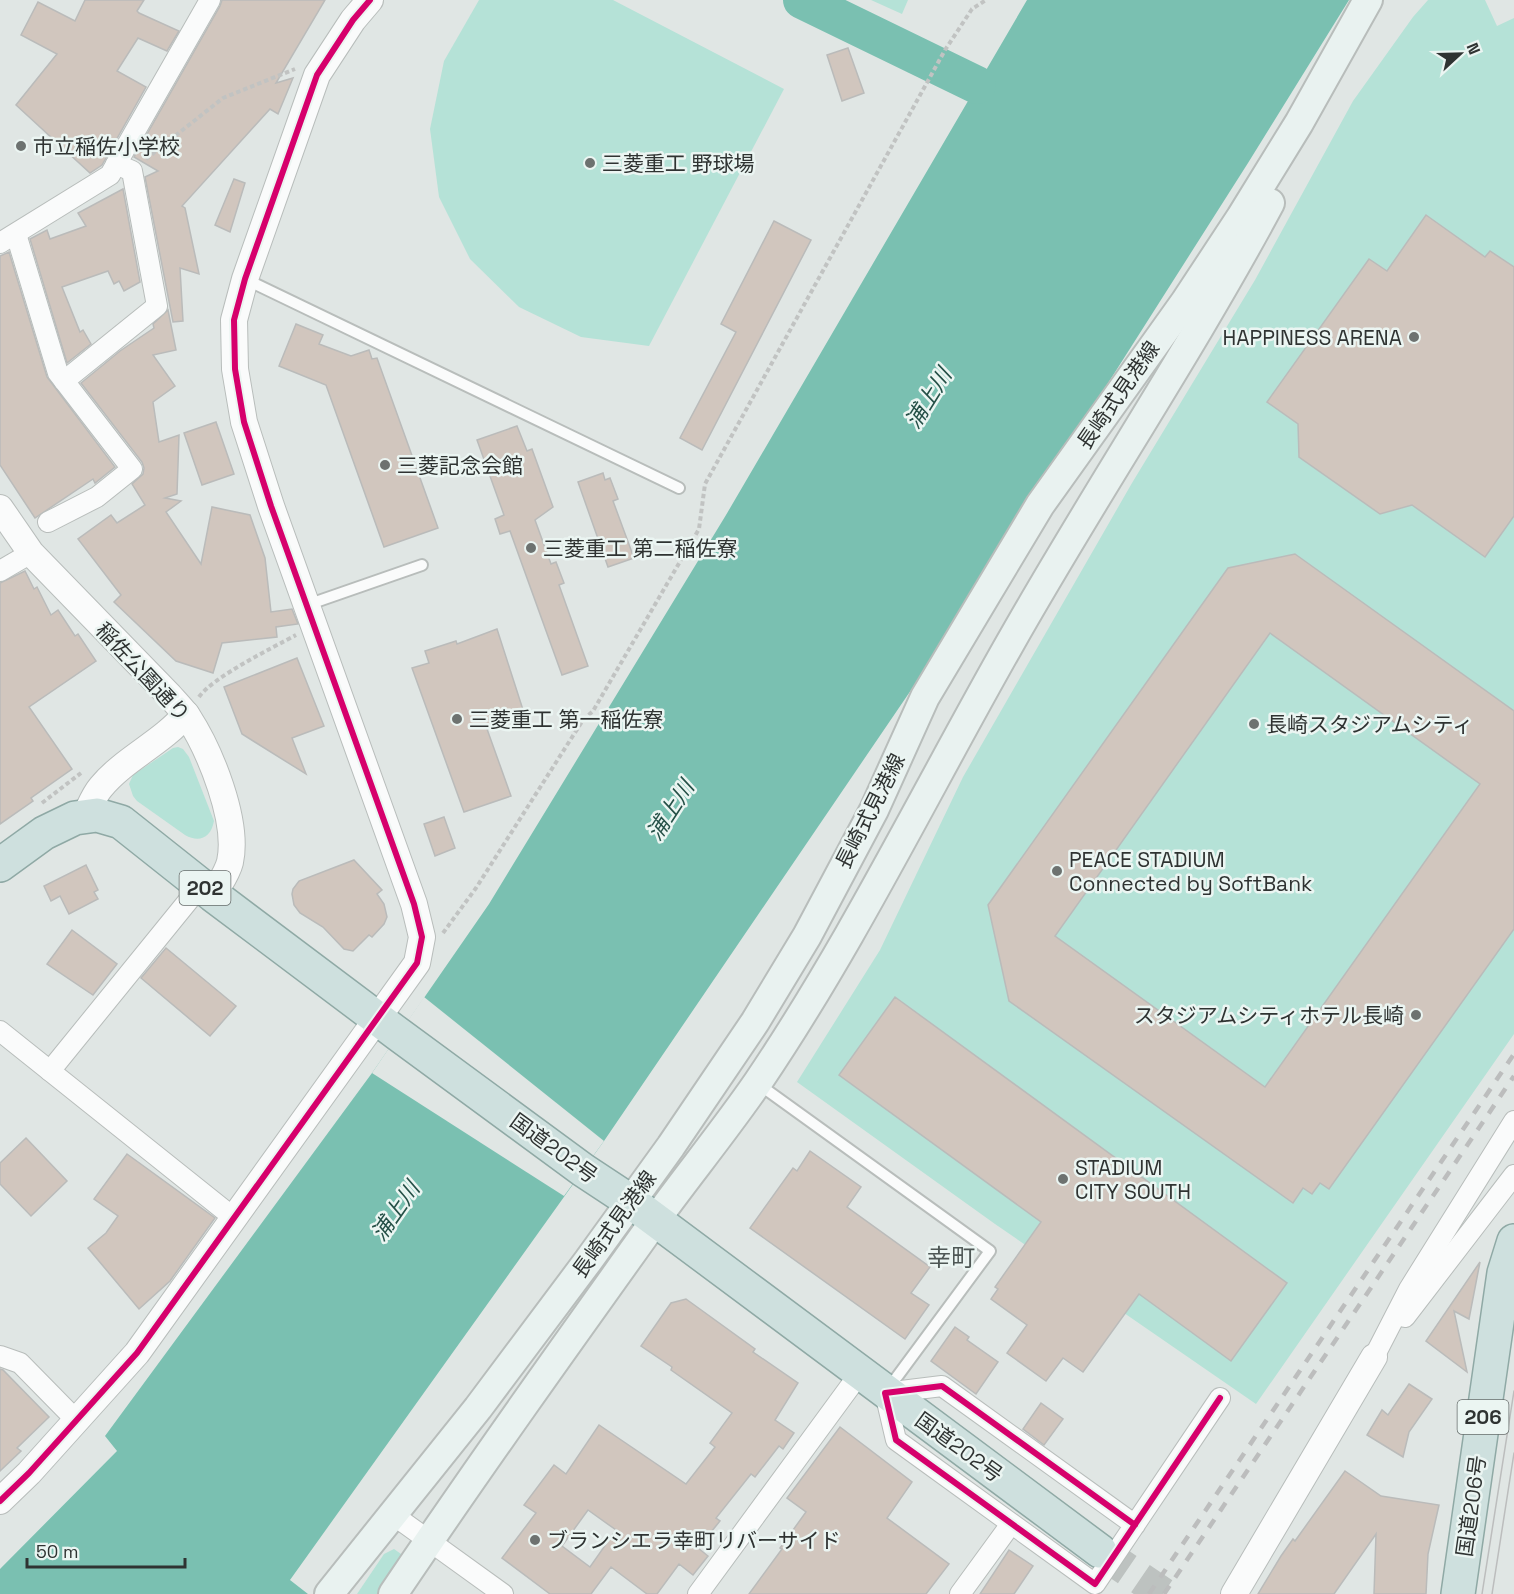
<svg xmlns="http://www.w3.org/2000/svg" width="1514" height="1594" viewBox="0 0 1514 1594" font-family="'Space Grotesk','Noto Sans JP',sans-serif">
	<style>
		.green { fill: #b5e2d7 }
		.water { fill: #7ac0b1 }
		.pier { fill: #e0e6e4 }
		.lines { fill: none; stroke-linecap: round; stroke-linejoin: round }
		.river { stroke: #7ac0b1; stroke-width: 38 }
		.building { fill: #d1c6be; stroke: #babbba; stroke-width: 1.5; fill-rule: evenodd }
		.trunk-tunnel { stroke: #bdc2c0; stroke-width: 33; stroke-dasharray: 33 16; stroke-linecap: butt }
		.service-casing { stroke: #b8bdbb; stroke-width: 14 }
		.minor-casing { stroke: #b8bdbb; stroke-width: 22 }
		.tertiary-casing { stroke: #b8bdbb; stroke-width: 28 }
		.secondary-casing { stroke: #b8bdbb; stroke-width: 32 }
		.trunk-casing { stroke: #8fa9a5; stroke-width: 36 }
		.path { stroke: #c1c3c2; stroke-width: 4; stroke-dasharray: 4.5 3; stroke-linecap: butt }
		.service { stroke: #fafbfb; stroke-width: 10 }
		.minor { stroke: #fafbfb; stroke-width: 20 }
		.tertiary { stroke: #fafbfb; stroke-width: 26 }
		.secondary { stroke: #e9f2f0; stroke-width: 28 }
		.trunk { stroke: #cee0de; stroke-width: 33 }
		.tram { stroke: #bcbdbd; stroke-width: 1.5 }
		.rail { stroke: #bcbdbd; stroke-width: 4.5; stroke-dasharray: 10 10; stroke-linecap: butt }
		.cycleway-casing { stroke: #ebf5f2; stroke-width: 10 }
		.cycleway { stroke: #d6006c; stroke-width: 6 }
		.poi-dot { fill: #6d7270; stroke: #ebf5f2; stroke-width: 2 }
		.labels { text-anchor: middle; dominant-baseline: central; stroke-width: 5; stroke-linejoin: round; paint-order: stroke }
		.shield { fill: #ebf5f2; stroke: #676d6c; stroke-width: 1.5 }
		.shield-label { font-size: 20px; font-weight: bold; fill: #2f3332 }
		.poi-label { font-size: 21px; fill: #2f3332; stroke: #ebf5f2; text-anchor: start }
		.street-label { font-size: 21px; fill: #2f3332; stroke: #ebf5f2 }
		.water-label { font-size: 22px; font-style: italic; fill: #255047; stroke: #ebf5f2 }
		.quarter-label { font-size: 24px; fill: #4e5755; stroke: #ebf5f2 }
	</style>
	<rect width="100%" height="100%" fill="#e0e6e4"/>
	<g class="green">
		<path d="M479 0H613L784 89 649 346 581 337 519 307 470 259 439 197 430 129 444 61Z"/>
		<path d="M871 0H908L902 14Z"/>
		<path d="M1428 0H1485L1497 26 1514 18V1034L1256 1404 995 1224 797 1082 880 950 963 777 1132 483 1255 280 1353 101 1413 17Z"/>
		<path d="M178 747 183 749 189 757 214 821C211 838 199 843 185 835L137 801 133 796 129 784 133 775 173 748Z"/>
		<path d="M394 1549 401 1554 404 1563 382 1594H357L384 1554Z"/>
	</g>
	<path class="water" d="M1027 0H1349L1248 163 939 649 604 1141 290 1580 308 1594H0V1569L117 1451 105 1436 372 1073 489 904 726 515Z"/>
	<path class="pier" d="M424 997 604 1141 564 1196 372 1073Z"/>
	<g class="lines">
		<path class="river" d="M802 0 977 85"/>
	</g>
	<g class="building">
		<path d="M85 0H144L137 11 139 13 179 31 167 51 138 38 117 71 146 87 102 165 90 173 16 105 57 54 21 35 38 2 75 21Z"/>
		<path d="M222 0H325L276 83 293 78 278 114 270 109 182 206 185 208 199 274 180 268 183 321 173 322 145 177 158 171 134 157 220 6Z"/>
		<path d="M848 48 864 93 842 101 827 55Z"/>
		<path d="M234 179 245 183 230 232 215 225Z"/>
		<path d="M123 189 140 282 124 291 119 281 114 284 108 271 62 287 80 332 83 330 91 344 67 363 30 239 47 230 50 239 86 226 78 213Z"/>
		<path d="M1426 215 1485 257 1490 251 1514 267V516L1485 557 1412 505 1380 514 1299 457 1298 424 1267 402 1369 259 1387 271Z"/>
		<path d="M774 221 811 240 702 450 680 438 736 332 721 324Z"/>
		<path d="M9 252 47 377 115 467 95 483 93 479 35 518 0 465V256Z"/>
		<path d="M168 310 176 350 153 355 175 386 153 402 159 442 179 435 177 494 165 498 181 501 166 512 201 564 212 507 250 515 265 558 271 612 292 609 298 624 276 627 277 637 222 643 213 673 176 661 114 602 121 595 78 539 111 515 117 523 145 505 132 484 143 474 144 468 142 462 81 383 120 351 154 328 153 324Z"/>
		<path d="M296 324 323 335 319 344 351 356 369 350 372 359 377 358 438 528 384 547 326 385 279 366Z"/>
		<path d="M216 422 234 474 202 485 184 433Z"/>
		<path d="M517 426 527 451 532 449 553 507 535 520 551 564 556 562 564 583 559 585 588 666 562 675 510 531 500 534 495 519 504 515 477 440Z"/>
		<path d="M603 473 605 480 610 478 618 499 613 501 634 558 608 567 578 482Z"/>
		<path d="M1295 554 1514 711V929L1329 1189 1320 1183 1312 1194 1303 1188 1293 1203 1009 1001 988 905 1228 568ZM1270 633 1480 784 1265 1087 1055 936Z"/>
		<path d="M25 571 34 589 37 587 51 615 58 610 75 636 78 634 96 661 29 707 72 769 31 798 33 801 0 824V583Z"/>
		<path d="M497 629 525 716 487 729 511 796 464 812 412 668 429 663 425 651 456 641 457 644Z"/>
		<path d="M297 658 324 726 292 738 306 774 242 734 224 687Z"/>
		<path d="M444 817 455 848 435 856 424 824Z"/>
		<path d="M354 860 382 890 377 894 384 904 387 917 384 924 372 937 369 935 353 951 344 949 323 927 300 913 294 905 292 894 293 889 299 881Z"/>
		<path d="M86 865 98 890 94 892 98 899 69 914 60 896 51 901 44 886Z"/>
		<path d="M72 930 117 964 93 995 47 964Z"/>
		<path d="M166 948 236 1006 210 1036 141 978Z"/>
		<path d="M895 997 1287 1283 1231 1361 1139 1294 1083 1372 1063 1358 1046 1381 1007 1353 1027 1325 991 1299 998 1289 995 1287 1041 1222 839 1075Z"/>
		<path d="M26 1138 67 1181 31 1216 0 1184V1163Z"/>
		<path d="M810 1151 861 1187 847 1207 930 1267 911 1293 929 1305 905 1339 750 1228 793 1168 797 1171Z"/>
		<path d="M127 1154 215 1218 170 1281 139 1309 88 1248 106 1233 118 1216 94 1199Z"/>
		<path d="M1480 1262 1469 1319 1454 1311 1467 1372 1426 1341Z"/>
		<path d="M686 1299 755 1349 753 1352 798 1383 775 1420 794 1433 783 1449 779 1446 755 1477 751 1474 716 1518 720 1521 698 1548 708 1556 693 1575 679 1564 657 1594H647L611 1567 591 1594H550L502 1558 536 1513 524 1505 554 1465 566 1474 599 1425 686 1484 715 1447 710 1443 732 1413 671 1370 672 1367 641 1346 671 1303ZM588 1510 616 1530 590 1567 562 1546Z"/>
		<path d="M955 1327 969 1337 967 1340 998 1362 976 1394 931 1361Z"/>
		<path d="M0 1369 3 1370 49 1417 17 1448 21 1451 0 1471Z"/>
		<path d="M1409 1384 1432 1399 1409 1432 1403 1457 1367 1435 1382 1410 1388 1415Z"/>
		<path d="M1041 1403 1063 1419 1044 1445 1023 1429Z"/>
		<path d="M840 1427 912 1482 887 1518 949 1564 926 1594H749L782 1549 780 1548 806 1512 787 1498Z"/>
		<path d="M1345 1471 1381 1496 1439 1505 1428 1554 1426 1594H1374L1376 1534 1334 1594H1258L1281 1556 1293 1539 1295 1541Z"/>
		<path d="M1009 1550 1033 1566 1014 1594H980Z"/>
	</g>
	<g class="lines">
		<path class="trunk-tunnel" d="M1100 1551 1163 1594"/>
		<defs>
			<g id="service">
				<path d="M245 279 679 488"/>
				<path d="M307 605 422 565"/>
				<path d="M757 1083 990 1251 888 1389"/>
			</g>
			<g id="minor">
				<path d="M16 234 58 373 132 469 97 497 48 522"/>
				<path d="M0 243 110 175 210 0"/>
				<path d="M64 381 157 306 132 171 116 164"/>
				<path d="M0 571 31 553"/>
				<path d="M0 1031 234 1218"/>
				<path d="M50 1071 201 885"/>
				<path d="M1405 1317 1514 1175"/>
				<path d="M0 1356 20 1363 76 1420"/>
				<path d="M1374 1357 1409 1289 1514 1121"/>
				<path d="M392 1514 503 1594"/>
				<path d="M1135 1525 942 1386 885 1393 896 1440 1095 1584 1220 1398"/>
				<path d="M698 1594 860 1373"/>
				<path d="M960 1594 1011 1524"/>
			</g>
			<g id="tertiary">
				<path d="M0 508 31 553 169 695C175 702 182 709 188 717 210 751 239 821 230 862 227 874 219 884 213 895"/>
				<path d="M85 816C90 806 94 795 101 787 125 758 162 743 186 714"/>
				<path d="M0 1501 29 1473 137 1353 417 963 422 937 414 904 271 506 244 422 235 369 234 320 245 279 317 75 353 20 370 0"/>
				<path d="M1234 1594 1374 1357"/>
			</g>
			<g id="secondary">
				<path d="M329 1594 478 1408 588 1261 671 1146 755 1022 807 936 874 810 925 697 986 595 1040 505 1185 302 1241 217 1299 123 1368 0"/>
				<path d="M393 1594C478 1468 566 1345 654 1222 688 1175 725 1130 758 1082 852 943 926 791 1009 645 1093 496 1189 354 1270 203"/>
			</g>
			<g id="trunk">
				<path d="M0 865 44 833 75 818 97 815 121 822 213 895 398 1034 583 1170 630 1201 1100 1551"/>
				<path d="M1458 1594 1504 1273 1514 1241"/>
			</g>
		</defs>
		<use href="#service" class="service-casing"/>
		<use href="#minor" class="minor-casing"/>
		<use href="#tertiary" class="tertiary-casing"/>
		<use href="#secondary" class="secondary-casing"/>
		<use href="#trunk" class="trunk-casing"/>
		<g class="path">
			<path d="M146 159 223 98 295 69"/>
			<path d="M199 697C213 677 272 648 296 635"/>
			<path d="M42 803 81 773"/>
			<path d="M443 933 476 888 583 720 593 711 699 529 705 484 945 50 972 9 986 0"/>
		</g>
		<use href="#service" class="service"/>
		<use href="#minor" class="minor"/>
		<use href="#tertiary" class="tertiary"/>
		<use href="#secondary" class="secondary"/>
		<use href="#trunk" class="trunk"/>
		<g class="tram">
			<path d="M1482 1594 1514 1391"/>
			<path d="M1492 1594 1514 1453"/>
		</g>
		<g class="rail">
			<path d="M1149 1594 1514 1054"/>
			<path d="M1164 1594 1514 1076"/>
		</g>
		<defs>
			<g id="cycleway">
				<path d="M0 1501 29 1473 137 1353 417 963 422 937 414 904 271 506 244 422 235 369 234 320 245 279 317 75 353 20 370 0"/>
				<path d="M1135 1525 942 1386 885 1393 896 1440 1095 1584 1220 1398"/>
			</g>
		</defs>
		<use href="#cycleway" class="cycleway-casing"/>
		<use href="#cycleway" class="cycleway"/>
	</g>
	<g class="poi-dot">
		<circle cx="21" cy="146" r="6"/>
		<circle cx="590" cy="163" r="6"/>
		<circle cx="1414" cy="337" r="6"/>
		<circle cx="385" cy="465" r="6"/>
		<circle cx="531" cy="548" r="6"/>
		<circle cx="457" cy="719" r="6"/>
		<circle cx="1254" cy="724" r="6"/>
		<circle cx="1057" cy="871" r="6"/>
		<circle cx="1416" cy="1015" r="6"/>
		<circle cx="1063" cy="1179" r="6"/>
		<circle cx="535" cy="1540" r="6"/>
	</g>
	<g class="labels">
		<g class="shield">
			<rect x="179.5" y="871" width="51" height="34" rx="4.5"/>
			<rect x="1457.5" y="1400" width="51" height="34" rx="4.5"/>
		</g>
		<g class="shield-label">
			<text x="205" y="888">202</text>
			<text x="1483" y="1417">206</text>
		</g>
		<g class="poi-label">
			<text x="33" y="146">市立稲佐小学校</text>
			<text x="602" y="163">三菱重工 野球場</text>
			<text x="1402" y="337" text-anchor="end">HAPPINESS ARENA</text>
			<text x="397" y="465">三菱記念会館</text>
			<text x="543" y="548">三菱重工 第二稲佐寮</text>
			<text x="469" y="719">三菱重工 第一稲佐寮</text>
			<text x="1266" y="724">長崎スタジアムシティ</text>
			<text x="1069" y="859">PEACE STADIUM<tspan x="1069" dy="24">Connected by SoftBank</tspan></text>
			<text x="1404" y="1015" text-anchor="end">スタジアムシティホテル長崎</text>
			<text x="1075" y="1167">STADIUM<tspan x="1075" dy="24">CITY SOUTH</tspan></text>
			<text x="547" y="1540">ブランシエラ幸町リバーサイド</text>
		</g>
		<g class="street-label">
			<text transform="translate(1118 395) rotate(-55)">長崎式見港線</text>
			<text transform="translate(143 672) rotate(47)">稲佐公園通り</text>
			<text transform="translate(870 811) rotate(-63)">長崎式見港線</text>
			<text transform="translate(554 1148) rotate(36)">国道202号</text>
			<text transform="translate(614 1224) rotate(-54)">長崎式見港線</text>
			<text transform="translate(959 1447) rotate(36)">国道202号</text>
			<text transform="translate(1471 1506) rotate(-82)">国道206号</text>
		</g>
		<g class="water-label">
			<text transform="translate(928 398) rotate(-58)">浦上川</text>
			<text transform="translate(670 810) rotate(-57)">浦上川</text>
			<text transform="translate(395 1211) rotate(-55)">浦上川</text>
		</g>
		<g class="quarter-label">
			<text x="951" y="1257">幸町</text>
		</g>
	</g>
	<g transform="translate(1460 54) rotate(68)" stroke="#ebf5f2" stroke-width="4.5" paint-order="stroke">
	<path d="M0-4.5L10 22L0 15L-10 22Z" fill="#2f3332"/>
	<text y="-9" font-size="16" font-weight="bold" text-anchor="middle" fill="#2f3332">N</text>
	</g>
	<path d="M27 1558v9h158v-9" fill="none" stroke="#2f3332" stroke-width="3"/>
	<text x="36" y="1558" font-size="18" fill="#2f3332" stroke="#ebf5f2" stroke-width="4.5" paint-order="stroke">50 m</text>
</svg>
